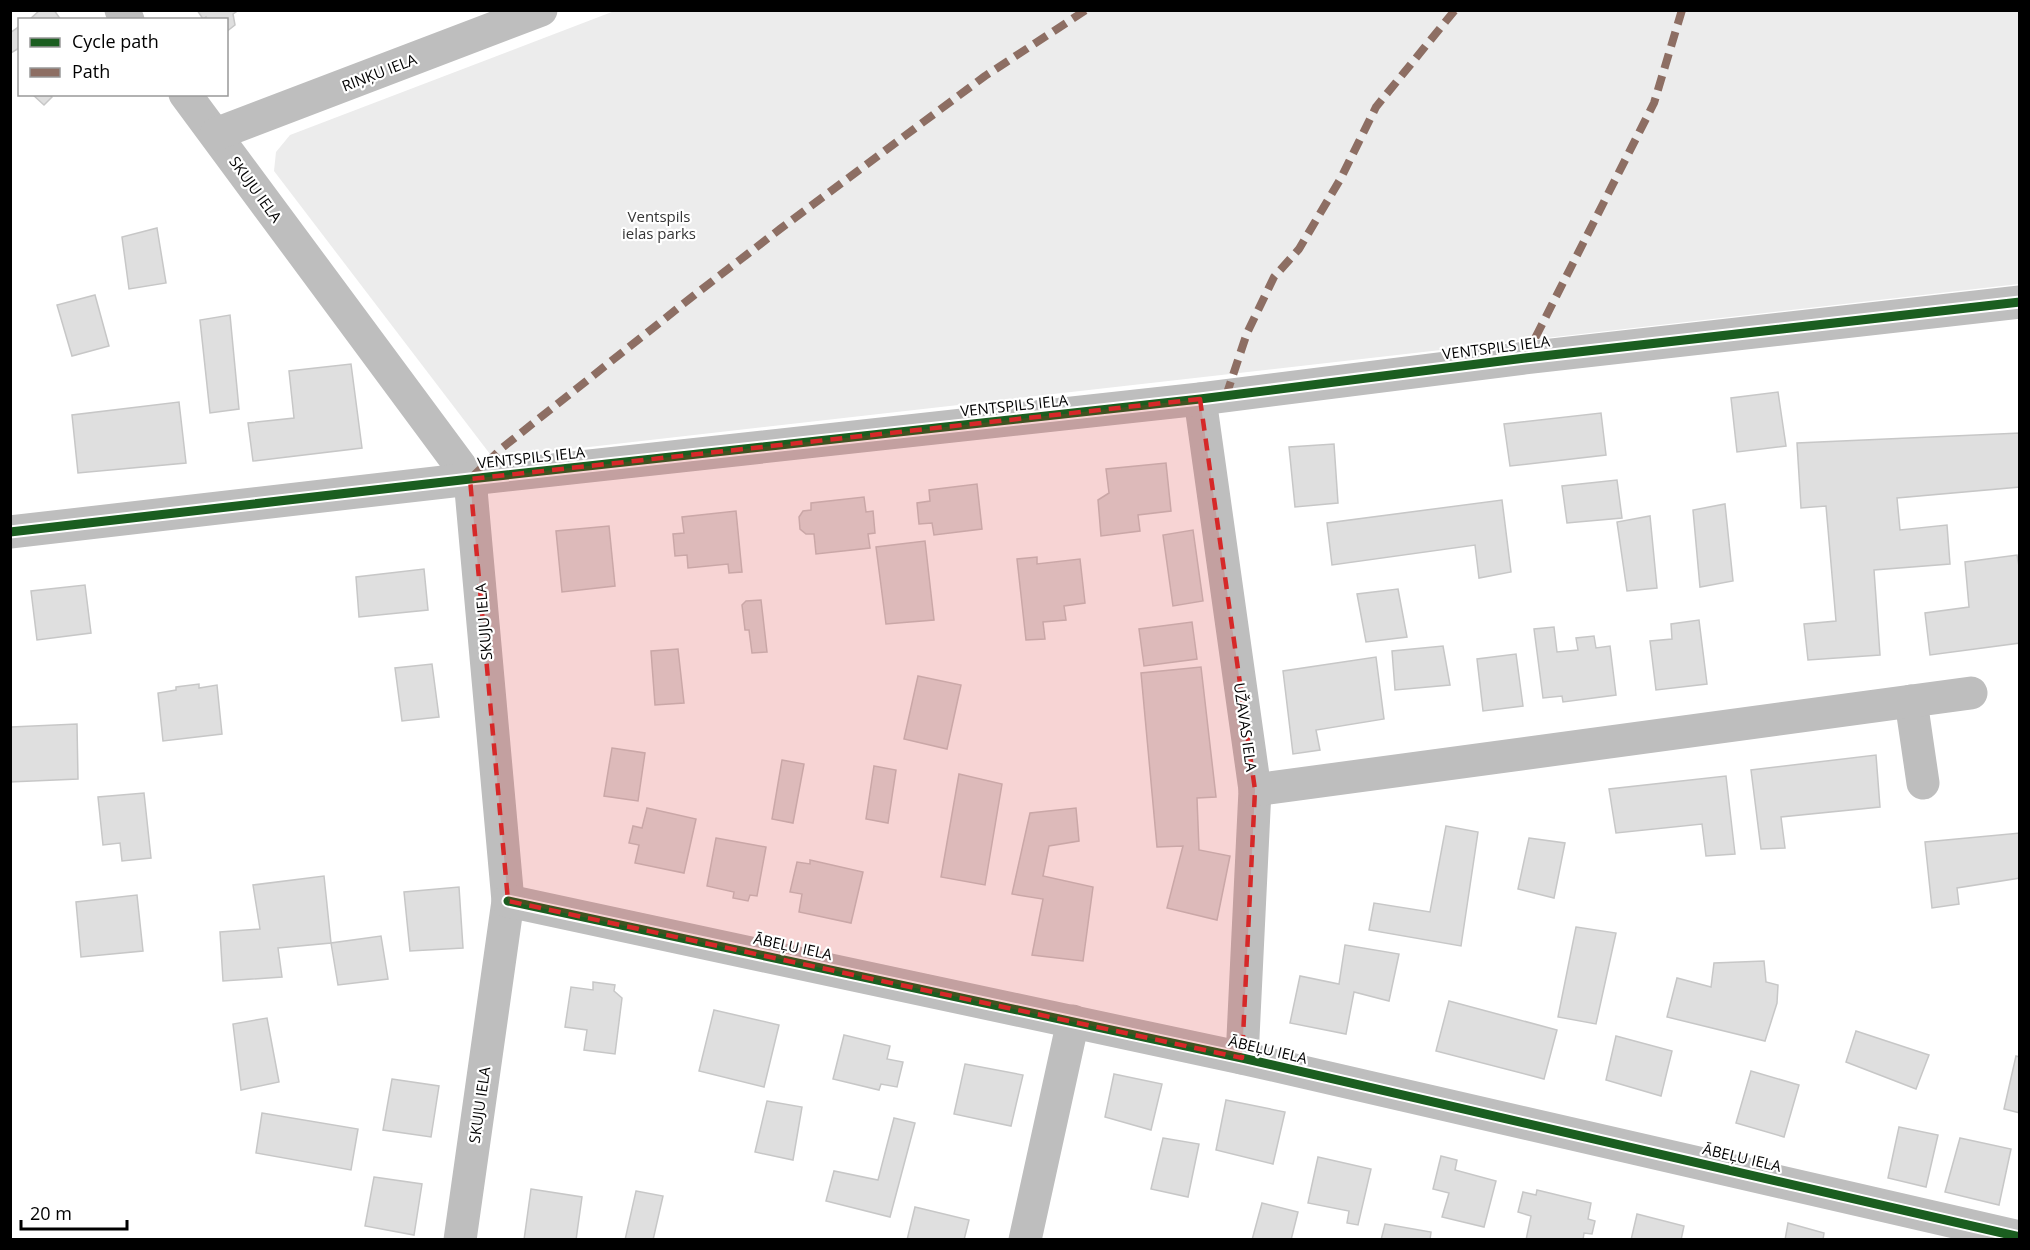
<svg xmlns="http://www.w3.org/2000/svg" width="2030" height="1250" viewBox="0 0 2030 1250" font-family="'Open Sans',sans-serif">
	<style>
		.green { fill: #ececec }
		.building { fill: #dfdfdf; stroke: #c7c7c7; stroke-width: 1.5 }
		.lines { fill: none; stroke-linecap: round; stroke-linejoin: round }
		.minor { stroke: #bebebe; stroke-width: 33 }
		.quiet { stroke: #8d6e63; stroke-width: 8; stroke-dasharray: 15 8; stroke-linecap: butt }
		.cycleway-casing { stroke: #fff; stroke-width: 13 }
		.cycleway { stroke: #1b5e20; stroke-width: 9 }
		.marked { fill: #d62828; fill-opacity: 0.2; stroke: #d62828; stroke-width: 4.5; stroke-dasharray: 12 8; stroke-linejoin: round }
		.labels { text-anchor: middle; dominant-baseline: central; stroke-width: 4.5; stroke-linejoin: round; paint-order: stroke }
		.street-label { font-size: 15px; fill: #000; stroke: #fff }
		.park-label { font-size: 15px; fill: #333; stroke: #fff }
	</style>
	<rect width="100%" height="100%" fill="#fff"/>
	<path class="green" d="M617 10 2019 11V284L493 458 274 171 276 152 290 135Z"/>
	<g class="building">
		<path d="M40 10H54L61 20H29Z"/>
		<path d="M197 10H239L233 14 235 25 226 32V20H207L206 17 203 19Z"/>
		<path d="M20 26V49L19 48 11 53 10 33Z"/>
		<path d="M49 94 52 97 44 105 33 95Z"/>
		<path d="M157 228 166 283 129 289 122 237Z"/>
		<path d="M95 295 109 346 72 356 57 305Z"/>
		<path d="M230 315 239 409 210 413 200 320Z"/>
		<path d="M351 364 362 448 253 461 248 423 294 418 289 371Z"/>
		<path d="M1778 392 1786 446 1737 452 1731 398Z"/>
		<path d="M179 402 186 463 78 473 72 415Z"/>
		<path d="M1601 413 1606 455 1510 466 1504 424Z"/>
		<path d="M2020 433V487L1897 498 1900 530 1947 525 1950 564 1874 570 1880 655 1808 660 1804 624 1836 621 1826 506 1801 508 1797 443Z"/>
		<path d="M1334 444 1338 503 1295 507 1289 447Z"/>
		<path d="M1166 463 1171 511 1138 515 1140 531 1101 536 1098 500 1109 493 1106 469Z"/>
		<path d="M1617 480 1622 518 1567 523 1562 486Z"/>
		<path d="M977 484 982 529 934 535 932 523 919 524 917 503 930 501 929 490Z"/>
		<path d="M864 497 866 512 873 511 875 533 868 534 870 548 816 554 814 534H806L800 529 799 517 803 511 811 510V503Z"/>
		<path d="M1502 500 1511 572 1479 578 1475 545 1332 565 1327 523Z"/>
		<path d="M1725 504 1733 581 1700 587 1693 510Z"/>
		<path d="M736 511 742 572 729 573 728 564 688 568 687 555 675 556 673 534 684 533 682 517Z"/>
		<path d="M1650 516 1657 588 1627 591 1617 522Z"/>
		<path d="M609 526 615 586 562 592 556 531Z"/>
		<path d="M1193 530 1203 601 1173 606 1163 535Z"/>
		<path d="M925 541 934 620 886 624 876 547Z"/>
		<path d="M2017 555 2020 572V643L1930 655 1925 613 1969 607 1965 562Z"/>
		<path d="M1037 557V564L1080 559 1085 603 1064 606 1066 620 1043 622 1045 639 1026 640 1017 559Z"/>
		<path d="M424 569 428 610 359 617 356 577Z"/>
		<path d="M85 585 91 633 37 640 31 591Z"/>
		<path d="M1398 589 1407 637 1366 642 1357 594Z"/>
		<path d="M761 600 767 652 752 653 749 630H745L742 605 746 601Z"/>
		<path d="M1699 620 1707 684 1656 690 1650 641 1672 639 1671 624Z"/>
		<path d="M1192 622 1197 659 1144 666 1139 629Z"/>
		<path d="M1554 627 1557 652 1578 650 1576 638 1594 636 1596 648 1610 646 1616 695 1563 702 1562 696 1543 698 1534 629Z"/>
		<path d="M1443 646 1450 685 1395 690 1392 651Z"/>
		<path d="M678 649 684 703 655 705 651 651Z"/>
		<path d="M1516 654 1523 706 1483 711 1477 659Z"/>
		<path d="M1376 657 1384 719 1316 730 1320 750 1293 754 1283 671Z"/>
		<path d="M432 664 439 717 402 721 395 668Z"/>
		<path d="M1201 667 1216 797 1197 798 1199 850 1230 856 1217 920 1167 908 1183 846 1157 847 1141 673Z"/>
		<path d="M918 676 961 685 947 749 904 739Z"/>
		<path d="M199 684V688L217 685 222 734 163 741 158 693 176 690V687Z"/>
		<path d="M10 722 11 727 77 724 78 779 10 782Z"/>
		<path d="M612 748 645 753 638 801 604 796Z"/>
		<path d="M1876 755 1880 807 1781 817 1785 848 1761 849 1751 770Z"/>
		<path d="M782 760 804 764 793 823 772 819Z"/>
		<path d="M874 766 896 770 888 823 866 819Z"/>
		<path d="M959 774 1002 784 985 885 941 877Z"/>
		<path d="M1726 776 1735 854 1706 856 1702 824 1616 833 1609 789Z"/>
		<path d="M144 793 151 858 122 861 120 843 103 845 98 797Z"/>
		<path d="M647 808 696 819 684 873 635 863 639 845 629 843 633 826 642 828Z"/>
		<path d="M1076 808 1079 841 1049 846 1043 876 1093 887 1083 961 1032 955 1043 899 1012 894 1030 813Z"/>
		<path d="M1446 826 1478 832 1461 946 1369 930 1374 903 1430 912Z"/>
		<path d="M2020 833V878L1957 888 1959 904 1932 908 1925 842Z"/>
		<path d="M716 838 766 847 757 896 750 895 748 901 733 898 734 892 707 886Z"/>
		<path d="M1529 838 1565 843 1554 898 1518 889Z"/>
		<path d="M810 860 863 872 851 923 799 912 802 894 790 892 797 862 810 864Z"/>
		<path d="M324 876 331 943 278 948 282 977 223 981 220 932 260 929 253 885Z"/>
		<path d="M459 887 463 948 410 951 404 892Z"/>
		<path d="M137 895 143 951 81 957 76 902Z"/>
		<path d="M1576 927 1616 933 1596 1024 1558 1017Z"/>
		<path d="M381 936 388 979 338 985 331 943Z"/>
		<path d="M1345 945 1399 954 1389 1001 1354 992 1346 1034 1290 1023 1300 976 1339 984Z"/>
		<path d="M1764 961 1766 982 1778 985 1777 1003 1765 1041 1667 1017 1677 978 1711 987 1714 963Z"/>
		<path d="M593 982 615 985 614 991 622 998 615 1054 584 1050 587 1030 565 1027 571 987 593 990Z"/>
		<path d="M1449 1001 1557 1030 1544 1079 1436 1051Z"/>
		<path d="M714 1010 779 1025 764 1087 699 1071Z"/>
		<path d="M267 1018 279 1082 241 1090 233 1024Z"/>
		<path d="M1856 1031 1929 1055 1916 1089 1846 1062Z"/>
		<path d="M844 1035 890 1046 887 1059 903 1062 897 1087 881 1084 879 1090 833 1079Z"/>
		<path d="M1616 1036 1672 1051 1661 1096 1606 1080Z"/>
		<path d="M2016 1056 2020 1057V1113L2004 1109Z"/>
		<path d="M965 1064 1023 1075 1011 1126 954 1114Z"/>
		<path d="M1751 1071 1799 1085 1784 1137 1736 1123Z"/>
		<path d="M1114 1074 1162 1084 1151 1130 1105 1117Z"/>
		<path d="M392 1079 439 1086 431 1137 383 1130Z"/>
		<path d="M1226 1100 1285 1112 1273 1164 1216 1150Z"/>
		<path d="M767 1101 802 1107 793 1160 755 1152Z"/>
		<path d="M262 1113 358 1129 351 1170 256 1153Z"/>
		<path d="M894 1118 915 1123 890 1217 826 1201 834 1171 878 1180Z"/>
		<path d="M1899 1127 1938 1135 1926 1187 1888 1178Z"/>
		<path d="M1163 1138 1199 1144 1188 1197 1151 1189Z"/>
		<path d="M1960 1138 2011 1149 1999 1205 1945 1192Z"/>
		<path d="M1441 1156 1457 1160 1455 1170 1496 1181 1484 1227 1442 1217 1449 1193 1433 1189Z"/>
		<path d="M1318 1157 1371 1169 1358 1225 1347 1223 1349 1211 1308 1203Z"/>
		<path d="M374 1177 422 1184 414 1235 365 1226Z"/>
		<path d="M531 1189 582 1197 576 1240H524Z"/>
		<path d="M1537 1190 1591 1203 1588 1219 1595 1221 1592 1234 1584 1233 1583 1240H1526L1531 1216 1518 1212 1523 1192 1536 1195Z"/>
		<path d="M636 1191 663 1196 653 1240H625Z"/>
		<path d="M1262 1203 1298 1212 1291 1240H1252Z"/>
		<path d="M915 1207 969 1220 964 1240H907Z"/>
		<path d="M1637 1214 1684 1226 1681 1240H1631Z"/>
		<path d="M1788 1223 1824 1233 1823 1240H1785Z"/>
		<path d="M1385 1224 1431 1232 1430 1240H1381Z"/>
	</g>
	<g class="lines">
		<g class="minor">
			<path d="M121 10 128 20"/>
			<path d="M185 94 470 479 508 901 460 1240"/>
			<path d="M216 134 541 10"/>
			<path d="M1200 399 1255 790 1242 1058"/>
			<path d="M10 532 470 479 1200 399 1525 358 2020 302"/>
			<path d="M1911 701 1923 783"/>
			<path d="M1255 790 1971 693"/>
			<path d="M508 901 1242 1058 2020 1237"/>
			<path d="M1025 1240 1073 1021"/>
		</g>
		<g class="quiet">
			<path d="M1525 358 1654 103 1682 10"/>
			<path d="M1226 396 1247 333 1274 277 1299 249 1341 178 1376 107 1455 10"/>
			<path d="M470 479 502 448 697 293 780 229 985 76 1086 10"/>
		</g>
		<defs>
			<g id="cycleway">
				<path d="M10 532 470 479 1200 399 1525 358 2020 302"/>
				<path d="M508 901 1242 1058 2020 1237"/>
			</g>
		</defs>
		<use href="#cycleway" class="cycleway-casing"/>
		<use href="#cycleway" class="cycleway"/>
	</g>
	<path class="marked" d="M1200 399 1255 790 1242 1058 508 901 470 479Z"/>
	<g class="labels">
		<g class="street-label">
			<text transform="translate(379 72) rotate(-21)">RIŅĶU IELA</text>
			<text transform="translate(256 189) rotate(54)">SKUJU IELA</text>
			<text transform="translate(1496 347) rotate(-7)">VENTSPILS IELA</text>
			<text transform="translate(1014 405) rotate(-6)">VENTSPILS IELA</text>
			<text transform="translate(531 457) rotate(-6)">VENTSPILS IELA</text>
			<text transform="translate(483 622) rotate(-95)">SKUJU IELA</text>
			<text transform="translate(1246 727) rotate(82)">UŽAVAS IELA</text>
			<text transform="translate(793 946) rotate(12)">ĀBEĻU IELA</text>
			<text transform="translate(1268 1049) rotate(13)">ĀBEĻU IELA</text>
			<text transform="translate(479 1105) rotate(-82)">SKUJU IELA</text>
			<text transform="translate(1742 1157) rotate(13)">ĀBEĻU IELA</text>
		</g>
		<g class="park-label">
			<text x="659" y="216">Ventspils<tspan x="659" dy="17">ielas parks</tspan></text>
		</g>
	</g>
	<rect width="2030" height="1250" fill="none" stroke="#000000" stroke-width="24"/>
	<rect x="18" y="18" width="210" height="78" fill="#ffffff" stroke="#999999" stroke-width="1.5"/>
	<rect x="30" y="38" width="30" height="9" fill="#1b5e20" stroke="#999999" stroke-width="1.5"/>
	<text x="72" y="48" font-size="18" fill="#000000">Cycle path</text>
	<rect x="30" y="68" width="30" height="9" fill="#8d6e63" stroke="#999999" stroke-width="1.5"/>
	<text x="72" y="78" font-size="18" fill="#000000">Path</text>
	<path d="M21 1220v9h106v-9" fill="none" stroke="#000000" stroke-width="3"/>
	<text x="30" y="1220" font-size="18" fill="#000000" stroke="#ffffff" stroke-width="4.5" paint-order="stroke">20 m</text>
</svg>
